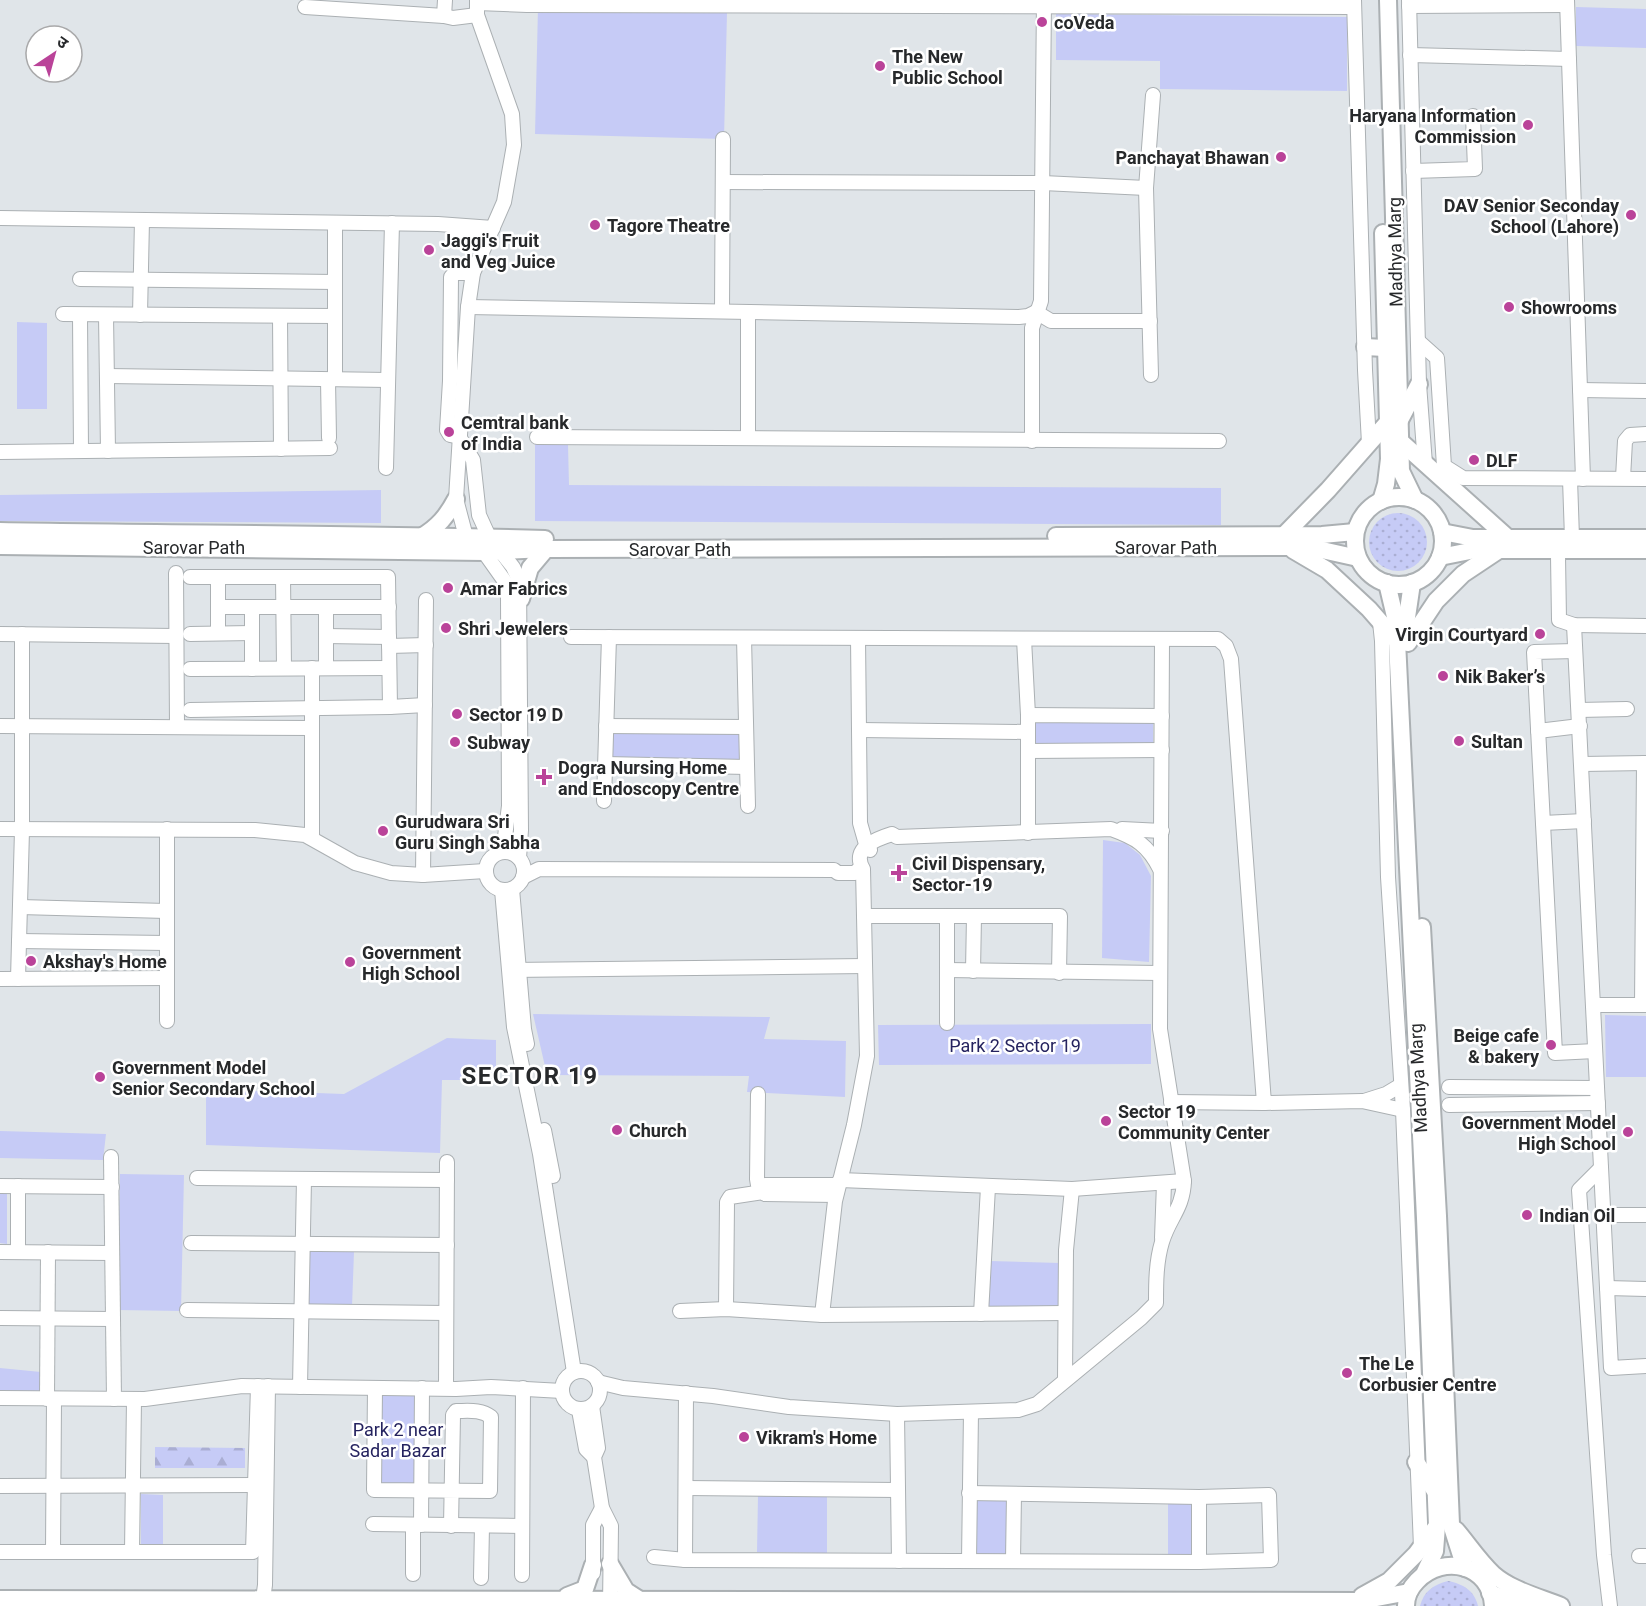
<svg xmlns="http://www.w3.org/2000/svg" width="1646" height="1606" viewBox="0 0 1646 1606" font-family="Roboto,'Noto Sans Devanagari',sans-serif">
	<style>
		.green { fill: #c6cbf6 }
		.forest { fill: url(#forest-firs) }
		.garden { fill: url(#garden-dots) }
		.lines { fill: none; stroke-linecap: round; stroke-linejoin: round }
		.minor-casing { stroke: #abb0b3; stroke-width: 16 }
		.major-casing { stroke: #abb0b3; stroke-width: 20 }
		.minor { stroke: #fff; stroke-width: 14 }
		.major { stroke: #fff; stroke-width: 16 }
		.poi-dot { fill: #ba4399; stroke: #fff; stroke-width: 2 }
		.labels { text-anchor: middle; dominant-baseline: central; stroke-width: 5; stroke-linejoin: round; paint-order: stroke }
		.poi-label { font-size: 18px; font-weight: bold; fill: #27292b; stroke: #fff; text-anchor: start }
		.street-label { font-size: 18px; fill: #27292b; stroke: #fff }
		.park-label { font-size: 18px; fill: #25235f; stroke: #fff }
		.district-label { font-size: 24px; font-weight: bold; letter-spacing: 1.5px; fill: #27292b; stroke: #fff }
	</style>
	<defs>
		<pattern id="forest-firs" width="22" height="20" patternUnits="userSpaceOnUse" patternTransform="scale(1.5)"><rect width="22" height="20" fill="#c6cbf6"/><path d="M5 1l3.5 6h-7zM16 11l3.5 6h-7z" fill="#aaaed3"/></pattern>
		<pattern id="garden-dots" width="8" height="8" patternUnits="userSpaceOnUse" patternTransform="scale(1.5)"><rect width="8" height="8" fill="#c6cbf6"/><path d="M2 2h.1M6 6h.1" fill="none" stroke="#aaaed3" stroke-width="1.8" stroke-linecap="round"/></pattern>
	</defs>
	<rect width="100%" height="100%" fill="#e0e5e9"/>
	<g class="green">
		<path d="M538 7 727 13 724 139 535 134Z"/>
		<path d="M1576 7 1646 9V48L1576 46Z"/>
		<path d="M1056 14 1347 17V91L1160 89V61L1056 60Z"/>
		<path d="M17 322 47 323V409H17Z"/>
		<path d="M535 444 568 445 569 485 1221 488V525L535 521Z"/>
		<path d="M381 490V523L0 521V495Z"/>
		<path d="M1032 721H1153V746H1033Z"/>
		<path d="M613 730 742 731V761L613 760Z"/>
		<path d="M1103 840 1125 843 1140 855 1151 876 1149 962 1102 958Z"/>
		<path d="M533 1014 770 1017 764 1039 846 1041 845 1097 747 1092 749 1076 547 1075Z"/>
		<path d="M1605 1015 1646 1016V1077H1606Z"/>
		<path d="M1151 1024V1064L879 1065 878 1025Z"/>
		<path d="M447 1038 496 1040V1080H442L440 1153 206 1145V1089L344 1094Z"/>
		<path d="M0 1131 106 1134 103 1160 0 1158Z"/>
		<path d="M120 1174 184 1175 181 1311 117 1310Z"/>
		<path d="M0 1192H7V1244L0 1243Z"/>
		<path d="M307 1251 354 1252 352 1307 306 1306Z"/>
		<path d="M990 1261 1060 1263 1059 1309 988 1307Z"/>
		<path d="M0 1368 41 1372V1396L0 1395Z"/>
		<path d="M380 1392 418 1393 416 1485H379Z"/>
		<path d="M141 1494 163 1495V1545L141 1546Z"/>
		<path d="M758 1495 827 1496V1553L757 1552Z"/>
		<path d="M974 1497 1010 1498 1009 1559 972 1558Z"/>
		<rect x="1168" y="1502" width="24" height="56"/>
	</g>
	<path class="forest" d="M155 1447 245 1448V1468H155Z"/>
	<g class="garden">
		<circle cx="1398" cy="542" r="29"/>
		<path d="M1448 1581C1463 1584 1474 1590 1478 1606H1420C1424 1591 1433 1585 1448 1581Z"/>
	</g>
	<g class="lines">
		<defs>
			<g id="minor">
				<path d="M477 0V15L512 114 514 145 504 202 473 273 468 307 456 499 466 537 484 552 506 583 508 598 509 806 503 852"/>
				<path d="M1354 0 1365 370 1369 443"/>
				<path d="M1409 0 1419 384 1425 464"/>
				<path d="M1567 0 1583 479"/>
				<path d="M477 3 527 5 1354 7"/>
				<path d="M1409 6 1567 5"/>
				<path d="M305 7 444 16 453 18 477 15"/>
				<path d="M444 16 445 0"/>
				<path d="M1410 55 1569 59"/>
				<path d="M1413 171 1475 169 1473 116"/>
				<path d="M723 182 1043 183 1146 188"/>
				<path d="M0 218 438 224 493 228"/>
				<path d="M454 230 487 242"/>
				<path d="M80 279 335 282"/>
				<path d="M468 307 1019 317 1028 316 1036 312"/>
				<path d="M722 311 723 139"/>
				<path d="M748 312V438"/>
				<path d="M1036 312 1051 321H1150"/>
				<path d="M63 314 335 316"/>
				<path d="M80 315 81 451"/>
				<path d="M106 315 108 451"/>
				<path d="M140 315 142 220"/>
				<path d="M280 316 281 449"/>
				<path d="M1418 341 1437 358 1444 466 1463 478 1646 479"/>
				<path d="M1151 375 1146 188 1153 95"/>
				<path d="M107 376 388 380"/>
				<path d="M335 379V223"/>
				<path d="M328 380 329 438"/>
				<path d="M1580 390 1646 391"/>
				<path d="M460 437 450 435 447 430 450 381 451 277 455 273H473"/>
				<path d="M537 437 1219 441"/>
				<path d="M460 438 473 460 479 515 489 537 513 567 519 580 521 830 519 858"/>
				<path d="M1032 441V328L1041 301 1044 0"/>
				<path d="M0 452 330 448"/>
				<path d="M386 468 392 223"/>
				<path d="M1623 478 1625 441 1630 435 1646 434"/>
				<path d="M1570 479 1572 538"/>
				<path d="M1558 556 1559 620 1574 625 1646 626"/>
				<path d="M176 573 177 727"/>
				<path d="M190 577H388L390 707"/>
				<path d="M218 577V633"/>
				<path d="M283 577 284 668"/>
				<path d="M218 607H389"/>
				<path d="M252 607V669"/>
				<path d="M326 607V668"/>
				<path d="M1380 622 1382 641 1388 877 1403 1110 1421 1547"/>
				<path d="M1574 625 1611 1368 1646 1366"/>
				<path d="M0 634 176 636"/>
				<path d="M190 634 252 633"/>
				<path d="M326 636 389 637"/>
				<path d="M571 637 1218 639 1226 646 1231 659 1264 1103"/>
				<path d="M744 638 748 806"/>
				<path d="M858 638 860 823 866 844 870 850"/>
				<path d="M1024 639 1028 715"/>
				<path d="M389 646 426 645"/>
				<path d="M1575 651 1534 652 1555 1053 1595 1051"/>
				<path d="M190 669 389 668"/>
				<path d="M190 710 390 707 425 705"/>
				<path d="M1579 710 1627 709"/>
				<path d="M0 726 312 728"/>
				<path d="M606 726 746 727"/>
				<path d="M860 730 1028 732"/>
				<path d="M1538 731 1580 726"/>
				<path d="M1162 750 1028 751V715L1162 716"/>
				<path d="M1028 751V833"/>
				<path d="M605 764 747 767"/>
				<path d="M1582 764 1646 763"/>
				<path d="M604 801 609 637"/>
				<path d="M1543 823 1584 821"/>
				<path d="M0 829 255 830 305 835 355 863 391 873 423 875 485 871"/>
				<path d="M167 829V1021"/>
				<path d="M1122 829 1162 831"/>
				<path d="M312 838V668"/>
				<circle cx="505" cy="871" r="19"/>
				<path d="M423 875 426 600"/>
				<path d="M523 877 539 869 834 870 838 873H855L858 870"/>
				<path d="M512 889 524 1029 527 1044"/>
				<path d="M502 890 514 1027 540 1154 574 1372"/>
				<path d="M20 907 166 911"/>
				<path d="M864 916H1060L1059 973"/>
				<path d="M947 916V1023"/>
				<path d="M19 941 166 943"/>
				<path d="M510 970 865 966"/>
				<path d="M947 970 1159 973"/>
				<path d="M973 971 974 916"/>
				<path d="M0 979 167 978"/>
				<path d="M18 979 22 830V634"/>
				<path d="M1593 1005H1646"/>
				<path d="M1642 1005 1644 763"/>
				<path d="M1449 1087 1597 1088"/>
				<path d="M758 1094 757 1179 758 1185 762 1189"/>
				<path d="M1364 1101 1386 1094 1401 1085"/>
				<path d="M1171 1102 1264 1103 1362 1101 1403 1110"/>
				<path d="M1449 1105 1598 1103"/>
				<path d="M544 1130 553 1176"/>
				<path d="M111 1157 114 1399"/>
				<path d="M1601 1168 1579 1190 1604 1555 1610 1606"/>
				<path d="M197 1178 447 1180"/>
				<path d="M840 1180 1072 1189 1184 1181"/>
				<path d="M0 1186 112 1187"/>
				<path d="M836 1195 765 1194 762 1189 765 1185H838"/>
				<path d="M1603 1215H1646"/>
				<path d="M1162 1238 1164 1183"/>
				<path d="M191 1243 447 1245"/>
				<path d="M0 1252 112 1253"/>
				<path d="M18 1252V1186"/>
				<path d="M1607 1288 1646 1289"/>
				<path d="M726 1309 727 1202 730 1197 763 1192"/>
				<path d="M187 1310 446 1313"/>
				<path d="M680 1311 726 1309 822 1315 1065 1313"/>
				<path d="M981 1314 988 1187"/>
				<path d="M822 1315 835 1201 854 1125 867 1056 863 869C851 848 876 839 892 834L897 837 1111 829C1136 838 1148 845 1160 869"/>
				<path d="M0 1318 113 1319"/>
				<circle cx="581" cy="1390" r="19"/>
				<path d="M1065 1380 1066 1250 1072 1189"/>
				<path d="M598 1382 623 1388 713 1396 789 1407 897 1414 1018 1410 1037 1404 1141 1318 1156 1303C1156 1283 1156 1262 1162 1242 1169 1218 1183 1209 1184 1181L1160 1029 1162 640"/>
				<path d="M300 1387 304 1179"/>
				<path d="M375 1388 374 1490C413 1490 451 1491 490 1491L491 1417C481 1409 468 1411 456 1411L453 1415 451 1526"/>
				<path d="M446 1388 447 1162"/>
				<path d="M0 1398 145 1399 242 1386 456 1389 491 1387 562 1391"/>
				<path d="M47 1399 48 1252"/>
				<path d="M592 1406 598 1448 594 1457 602 1508 611 1526 610 1606"/>
				<path d="M579 1410 586 1449 594 1457"/>
				<path d="M897 1414 899 1561"/>
				<path d="M0 1486 255 1485"/>
				<path d="M686 1488 898 1490"/>
				<path d="M1199 1497V1562"/>
				<path d="M373 1524 522 1526"/>
				<path d="M421 1525 422 1388"/>
				<path d="M0 1552H253L258 1386"/>
				<path d="M53 1552 54 1399"/>
				<path d="M132 1552 134 1399"/>
				<path d="M1639 1556H1646"/>
				<path d="M654 1557 685 1560 1199 1562 1271 1560 1269 1495 1199 1497 969 1493"/>
				<path d="M685 1560 686 1393"/>
				<path d="M969 1561 971 1412"/>
				<path d="M1013 1561 1014 1494"/>
				<path d="M593 1573V1525L602 1508"/>
				<path d="M413 1574V1525"/>
				<path d="M522 1575 523 1388"/>
				<path d="M481 1578 482 1526"/>
				<path d="M263 1599 265 1585 268 1386"/>
			</g>
			<g id="major">
				<path d="M1388 0 1401 471 1415 500"/>
				<path d="M1365 347 1385 348"/>
				<path d="M1400 420 1419 384"/>
				<path d="M1400 441 1508 538"/>
				<circle cx="1399" cy="541" r="44"/>
				<path d="M1381 501 1386 484 1389 459 1383 233"/>
				<path d="M0 531C181 534 363 534 545 539"/>
				<path d="M1442 532 1473 538H1646"/>
				<path d="M1284 535 1328 490 1387 423"/>
				<path d="M1056 536 1322 535 1355 532"/>
				<path d="M421 537C438 527 447 516 456 499"/>
				<path d="M0 546 484 552 546 549 1288 547 1322 550 1358 558"/>
				<path d="M1293 550 1327 570 1369 609 1397 641"/>
				<path d="M1440 557 1475 550H1646"/>
				<path d="M1387 583 1396 621 1397 641 1425 1218 1437 1526 1435 1551 1425 1572"/>
				<path d="M521 599 530 568 546 549"/>
				<path d="M1407 641 1406 624 1412 583"/>
				<path d="M1408 643 1436 601 1463 574 1499 550"/>
				<path d="M1422 927 1438 1216 1451 1524 1465 1568"/>
				<path d="M1416 1462 1435 1491"/>
				<path d="M1456 1530C1468 1544 1479 1561 1493 1574 1511 1590 1539 1597 1561 1606"/>
				<path d="M610 1564 626 1591 640 1600"/>
				<path d="M1490 1593 1518 1604 1547 1605"/>
				<path d="M567 1596 585 1589 593 1565"/>
				<path d="M1362 1596 1389 1581 1416 1554 1436 1527"/>
				<path d="M0 1599 1360 1601 1409 1592"/>
				<path d="M1406 1606C1406 1596 1410 1588 1417 1581 1444 1553 1491 1565 1493 1606"/>
			</g>
		</defs>
		<use href="#minor" class="minor-casing"/>
		<use href="#major" class="major-casing"/>
		<use href="#minor" class="minor"/>
		<use href="#major" class="major"/>
	</g>
	<g class="poi-dot">
		<circle cx="1042" cy="22" r="6"/>
		<circle cx="880" cy="66" r="6"/>
		<circle cx="1528" cy="125" r="6"/>
		<circle cx="1281" cy="157" r="6"/>
		<circle cx="1631" cy="215" r="6"/>
		<circle cx="595" cy="225" r="6"/>
		<circle cx="429" cy="250" r="6"/>
		<circle cx="1509" cy="307" r="6"/>
		<circle cx="449" cy="432" r="6"/>
		<circle cx="1474" cy="460" r="6"/>
		<circle cx="448" cy="588" r="6"/>
		<circle cx="446" cy="628" r="6"/>
		<circle cx="1540" cy="634" r="6"/>
		<circle cx="1443" cy="676" r="6"/>
		<circle cx="457" cy="714" r="6"/>
		<circle cx="1459" cy="741" r="6"/>
		<circle cx="455" cy="742" r="6"/>
		<path d="M541 768h6v6h6v6h-6v6h-6v-6h-6v-6h6z"/>
		<circle cx="383" cy="831" r="6"/>
		<path d="M896 864h6v6h6v6h-6v6h-6v-6h-6v-6h6z"/>
		<circle cx="31" cy="961" r="6"/>
		<circle cx="350" cy="962" r="6"/>
		<circle cx="1551" cy="1045" r="6"/>
		<circle cx="100" cy="1077" r="6"/>
		<circle cx="1106" cy="1121" r="6"/>
		<circle cx="617" cy="1130" r="6"/>
		<circle cx="1628" cy="1132" r="6"/>
		<circle cx="1527" cy="1215" r="6"/>
		<circle cx="1347" cy="1373" r="6"/>
		<circle cx="744" cy="1437" r="6"/>
	</g>
	<g class="labels">
		<g class="poi-label">
			<text x="1054" y="22">coVeda</text>
			<text x="892" y="56">The New<tspan x="892" dy="21">Public School</tspan></text>
			<text x="1516" y="115" text-anchor="end">Haryana Information<tspan x="1516" dy="21">Commission</tspan></text>
			<text x="1269" y="157" text-anchor="end">Panchayat Bhawan</text>
			<text x="1619" y="205" text-anchor="end">DAV Senior Seconday<tspan x="1619" dy="21">School (Lahore)</tspan></text>
			<text x="607" y="225">Tagore Theatre</text>
			<text x="441" y="240">Jaggi's Fruit<tspan x="441" dy="21">and Veg Juice</tspan></text>
			<text x="1521" y="307">Showrooms</text>
			<text x="461" y="422">Cemtral bank<tspan x="461" dy="21">of India</tspan></text>
			<text x="1486" y="460">DLF</text>
			<text x="460" y="588">Amar Fabrics</text>
			<text x="458" y="628">Shri Jewelers</text>
			<text x="1528" y="634" text-anchor="end">Virgin Courtyard</text>
			<text x="1455" y="676">Nik Baker’s</text>
			<text x="469" y="714">Sector 19 D</text>
			<text x="1471" y="741">Sultan</text>
			<text x="467" y="742">Subway</text>
			<text x="558" y="767">Dogra Nursing Home<tspan x="558" dy="21">and Endoscopy Centre</tspan></text>
			<text x="395" y="821">Gurudwara Sri<tspan x="395" dy="21">Guru Singh Sabha</tspan></text>
			<text x="912" y="863">Civil Dispensary,<tspan x="912" dy="21">Sector-19</tspan></text>
			<text x="362" y="952">Government<tspan x="362" dy="21">High School</tspan></text>
			<text x="43" y="961">Akshay's Home</text>
			<text x="1539" y="1035" text-anchor="end">Beige cafe<tspan x="1539" dy="21">&amp; bakery</tspan></text>
			<text x="112" y="1067">Government Model<tspan x="112" dy="21">Senior Secondary School</tspan></text>
			<text x="1118" y="1111">Sector 19<tspan x="1118" dy="21">Community Center</tspan></text>
			<text x="1616" y="1122" text-anchor="end">Government Model<tspan x="1616" dy="21">High School</tspan></text>
			<text x="629" y="1130">Church</text>
			<text x="1539" y="1215">Indian Oil</text>
			<text x="1359" y="1363">The Le<tspan x="1359" dy="21">Corbusier Centre</tspan></text>
			<text x="756" y="1437">Vikram's Home</text>
		</g>
		<g class="street-label">
			<text transform="translate(1395 252) rotate(-91)">Madhya Marg</text>
			<text x="194" y="547">Sarovar Path</text>
			<text x="1166" y="547">Sarovar Path</text>
			<text x="680" y="549">Sarovar Path</text>
			<text transform="translate(1418 1078) rotate(-93)">Madhya Marg</text>
		</g>
		<g class="park-label">
			<text x="1015" y="1045">Park 2 Sector 19</text>
			<text x="398" y="1429">Park 2 near<tspan x="398" dy="21">Sadar Bazar</tspan></text>
		</g>
		<g class="district-label">
			<text x="530" y="1076">SECTOR 19</text>
		</g>
	</g>
	<g transform="translate(54 54) rotate(36)"><circle r="28" fill="#ffffff" stroke="#a9a9aa" stroke-width="1.5"/>
	<path d="M0-4.5L10 22L0 15L-10 22Z" fill="#ba4399"/>
	<text y="-9" font-size="16" font-weight="bold" text-anchor="middle" fill="#27292b">उ</text>
	</g>
</svg>
